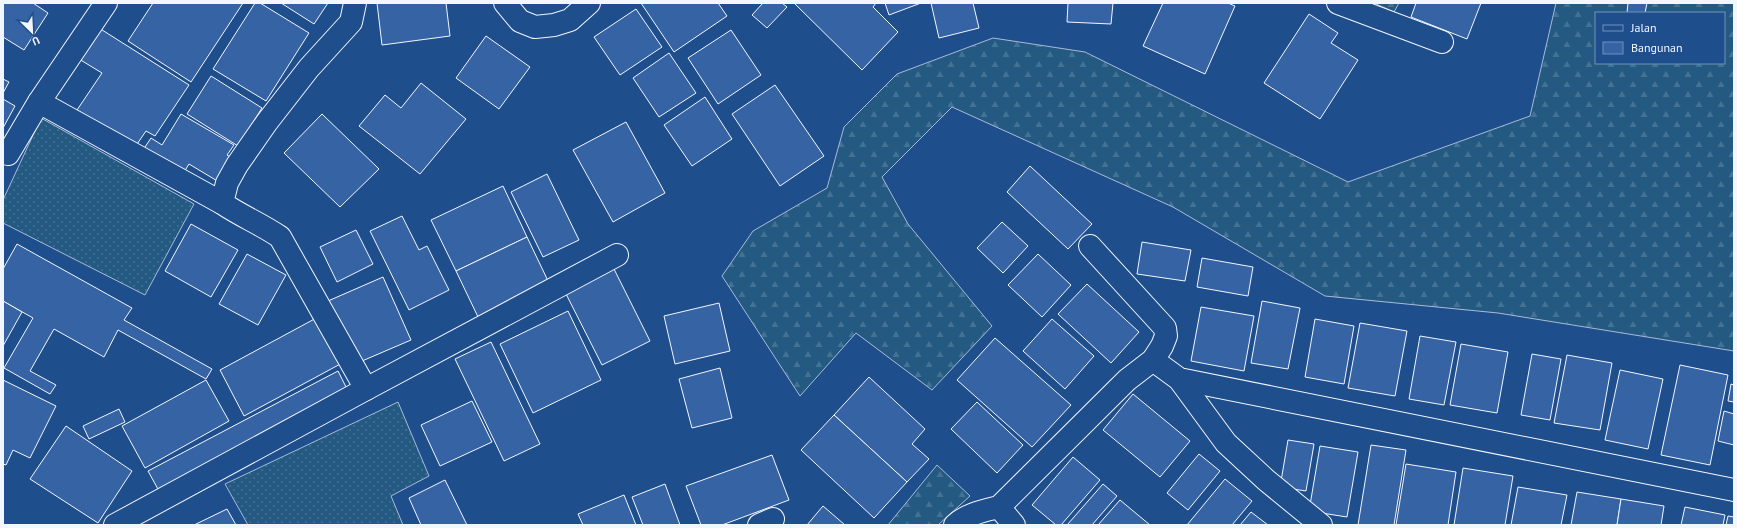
<svg xmlns="http://www.w3.org/2000/svg" width="1737" height="528" viewBox="0 0 1737 528" font-family="'PT Sans',sans-serif">
	<style>
		.grass { fill: url(#grass-dots); stroke: #a8bbd7 }
		.forest { fill: url(#forest-firs); stroke: #a8bbd7; fill-rule: evenodd }
		.building { fill: #3563a3; stroke: #f2f6ff }
		.lines { fill: none; stroke-linecap: round; stroke-linejoin: round }
		.minor-casing { stroke: #f2f6ff; stroke-width: 24 }
		.minor { stroke: #1f4e8c; stroke-width: 22 }
	</style>
	<defs>
		<pattern id="grass-dots" width="8" height="8" patternUnits="userSpaceOnUse"><rect width="8" height="8" fill="#245a82"/><path d="M2 2h.1M6 6h.1" fill="none" stroke="#447295" stroke-width="1.8" stroke-linecap="round"/></pattern>
		<pattern id="forest-firs" width="22" height="20" patternUnits="userSpaceOnUse"><rect width="22" height="20" fill="#245a82"/><path d="M5 1l3.5 6h-7zM16 11l3.5 6h-7z" fill="#447295"/></pattern>
	</defs>
	<rect width="100%" height="100%" fill="#1f4e8c"/>
	<g class="grass">
		<path d="M41 118 194 204 145 295 3 223V200Z"/>
		<path d="M398 402 429 476 391 496 403 525H248L225 484Z"/>
	</g>
	<g class="forest">
		<path d="M1374 3H1399L1394 12Z"/>
		<path d="M1556 3H1734V351L1498 313 1325 296 1173 207 952 107 882 177 908 224 992 326 932 390 856 333 800 396 722 276 753 231 827 188 844 127 897 74 993 38 1085 52 1348 182 1530 116ZM1596 13H1724V63H1596Z"/>
		<path d="M937 465 970 496 938 525H888Z"/>
	</g>
	<g class="building">
		<path d="M3 3H33L48 13 24 50 3 37Z"/>
		<path d="M153 3H243L191 82 128 41Z"/>
		<path d="M255 3H260L309 33 266 101 213 69Z"/>
		<path d="M281 3H328L314 24Z"/>
		<path d="M377 3H446L450 36 382 45Z"/>
		<path d="M641 3H718L727 16 674 52Z"/>
		<path d="M763 3H782L787 7 767 28 752 15Z"/>
		<path d="M794 3H876L873 7 898 32 862 70Z"/>
		<path d="M885 3H921L889 15Z"/>
		<path d="M931 3H973L979 28 939 38Z"/>
		<path d="M1068 3H1113L1111 24 1067 22Z"/>
		<path d="M1163 3H1228L1235 6 1205 74 1143 46Z"/>
		<path d="M1416 3H1481L1467 39 1411 17Z"/>
		<path d="M1628 3H1647L1645 13H1627Z"/>
		<path d="M636 9 662 47 620 75 594 37Z"/>
		<path d="M1309 14 1338 33 1331 43 1358 60 1320 119 1264 83Z"/>
		<path d="M99 28 189 85 155 136 146 131 135 147 77 110 102 73 79 59Z"/>
		<path d="M731 30 761 75 718 104 688 58Z"/>
		<path d="M486 36 530 67 499 109 456 78Z"/>
		<path d="M669 53 696 93 659 117 633 78Z"/>
		<path d="M211 76 262 108 238 146 187 114Z"/>
		<path d="M3 79 9 82 3 93Z"/>
		<path d="M421 83 466 119 420 174 359 126 385 95 401 108Z"/>
		<path d="M775 85 824 156 780 186 732 114Z"/>
		<path d="M705 97 732 139 692 166 664 125Z"/>
		<path d="M3 99 15 106 3 128Z"/>
		<path d="M181 114 234 145 227 155 234 159 219 182 189 164 181 177 141 153 151 138 162 145Z"/>
		<path d="M322 114 379 169 340 207 284 153Z"/>
		<path d="M626 122 665 193 613 222 573 150Z"/>
		<path d="M1030 166 1092 224 1068 249 1007 192Z"/>
		<path d="M547 174 579 240 543 257 511 192Z"/>
		<path d="M503 186 527 237 456 271 431 220Z"/>
		<path d="M402 216 419 250 427 246 449 290 409 310 370 231Z"/>
		<path d="M1002 222 1028 246 1003 273 977 248Z"/>
		<path d="M191 224 238 250 211 297 165 271Z"/>
		<path d="M356 230 373 264 337 282 320 247Z"/>
		<path d="M527 237 550 285 479 319 456 271Z"/>
		<path d="M1142 242 1191 250 1185 281 1137 274Z"/>
		<path d="M17 244 132 308 124 320 212 369 206 379 118 330 104 357 54 329 30 371 56 385 50 394 4 368 33 318 3 301V269Z"/>
		<path d="M247 254 286 275 258 325 219 304Z"/>
		<path d="M1038 254 1071 285 1042 317 1008 285Z"/>
		<path d="M1202 258 1253 267 1248 296 1197 287Z"/>
		<path d="M612 265 650 341 602 365 564 290Z"/>
		<path d="M383 277 411 340 355 364 328 301Z"/>
		<path d="M1087 284 1139 332 1111 363 1058 314Z"/>
		<path d="M3 301 22 312 3 346Z"/>
		<path d="M1262 301 1300 308 1288 369 1251 363Z"/>
		<path d="M719 303 730 351 675 364 664 316Z"/>
		<path d="M1201 307 1254 316 1244 371 1191 361Z"/>
		<path d="M568 311 601 380 533 413 500 344Z"/>
		<path d="M320 316 344 362 244 416 220 370Z"/>
		<path d="M1052 319 1094 356 1065 389 1023 351Z"/>
		<path d="M1315 319 1354 326 1344 384 1305 377Z"/>
		<path d="M1360 323 1407 331 1395 396 1348 388Z"/>
		<path d="M1420 336 1456 342 1444 405 1409 399Z"/>
		<path d="M995 338 1071 405 1032 447 957 380Z"/>
		<path d="M491 342 540 444 504 461 455 359Z"/>
		<path d="M1461 344 1508 352 1497 413 1450 405Z"/>
		<path d="M1532 354 1561 359 1550 420 1521 415Z"/>
		<path d="M1567 355 1612 363 1600 430 1554 423Z"/>
		<path d="M1680 365 1728 375 1710 465 1661 455Z"/>
		<path d="M720 368 732 418 692 428 679 379Z"/>
		<path d="M1620 370 1663 379 1648 449 1605 440Z"/>
		<path d="M338 371 348 391 159 491 148 471Z"/>
		<path d="M869 377 925 429 912 444 929 459 907 482 834 415Z"/>
		<path d="M3 380 56 406 30 458 13 450 6 465 3 464Z"/>
		<path d="M206 380 229 421 145 468 122 426Z"/>
		<path d="M1731 384 1734 385V402L1728 401Z"/>
		<path d="M1133 394 1190 441 1160 477 1103 430Z"/>
		<path d="M472 401 492 442 440 466 421 425Z"/>
		<path d="M977 402 1023 445 997 473 951 429Z"/>
		<path d="M119 409 125 422 89 439 83 426Z"/>
		<path d="M1724 411 1734 414V445L1718 441Z"/>
		<path d="M834 415 907 482 874 518 801 450Z"/>
		<path d="M66 426 132 471 98 523 30 479Z"/>
		<path d="M1288 440 1314 444 1306 491 1280 487Z"/>
		<path d="M1371 445 1406 450 1394 525H1358Z"/>
		<path d="M1320 446 1358 452 1347 517 1309 511Z"/>
		<path d="M1199 454 1220 471 1188 510 1167 493Z"/>
		<path d="M772 455 789 500 722 525H701L686 486Z"/>
		<path d="M1073 457 1100 480 1061 525H1056L1032 505Z"/>
		<path d="M1406 464 1456 472 1448 525H1396Z"/>
		<path d="M1463 468 1513 476 1505 525H1454Z"/>
		<path d="M1225 479 1252 501 1232 525H1187Z"/>
		<path d="M445 480 467 525H421L409 498Z"/>
		<path d="M665 484 680 525H643L632 497Z"/>
		<path d="M1103 484 1117 496 1092 525H1067Z"/>
		<path d="M1518 487 1567 495 1561 525H1511Z"/>
		<path d="M1577 492 1621 499 1617 525H1571Z"/>
		<path d="M624 495 636 525H583L578 514Z"/>
		<path d="M1621 499 1664 506 1661 525H1617Z"/>
		<path d="M1120 500 1150 525H1098Z"/>
		<path d="M823 506 845 525H807Z"/>
		<path d="M1685 507 1725 515 1723 525H1681Z"/>
		<path d="M227 509 236 525H194Z"/>
		<path d="M1251 512 1268 525H1240Z"/>
		<path d="M1728 516 1734 517V525H1726Z"/>
	</g>
	<g class="lines">
		<defs>
			<g id="minor">
				<path d="M355 3 351 22 309 68 267 122 237 165 227 183 222 203C241 216 261 224 280 237L366 389"/>
				<path d="M505 3 520 21 535 27 554 25 570 20 589 3"/>
				<path d="M1338 3 1442 42"/>
				<path d="M39 102 222 203"/>
				<path d="M8 154 39 102 106 3"/>
				<path d="M1153 360 1179 379 1734 490"/>
				<path d="M1179 379 1226 443 1266 480 1321 525"/>
				<path d="M999 507 1014 525"/>
				<path d="M115 525 366 389 617 255"/>
				<path d="M759 525 773 519"/>
				<path d="M955 525C967 514 983 511 999 507L1127 380 1153 360 1162 346 1166 336 1165 328 1090 246"/>
			</g>
		</defs>
		<use href="#minor" class="minor-casing"/>
		<use href="#minor" class="minor"/>
	</g>
	<rect width="1737" height="528" fill="none" stroke="#f2f6ff" stroke-width="8"/>
	<rect x="1595" y="12" width="130" height="52" fill="#1f4e8c" stroke="#7391ba"/>
	<rect x="1603" y="25" width="20" height="6" fill="#1f4e8c" stroke="#7391ba"/>
	<text x="1631" y="32" font-size="12" fill="#f2f6ff">Jalan</text>
	<rect x="1603" y="42" width="20" height="12" fill="#3563a3" stroke="#7391ba"/>
	<text x="1631" y="52" font-size="12" fill="#f2f6ff">Bangunan</text>
	<g transform="translate(32 32) rotate(156)" stroke="#1f4e8c" stroke-width="3" paint-order="stroke">
	<path d="M0-3L7 15L0 10L-7 15Z" fill="#f2f6ff"/>
	<text y="-6" font-size="11" font-weight="bold" text-anchor="middle" fill="#f2f6ff">U</text>
	</g>
</svg>
